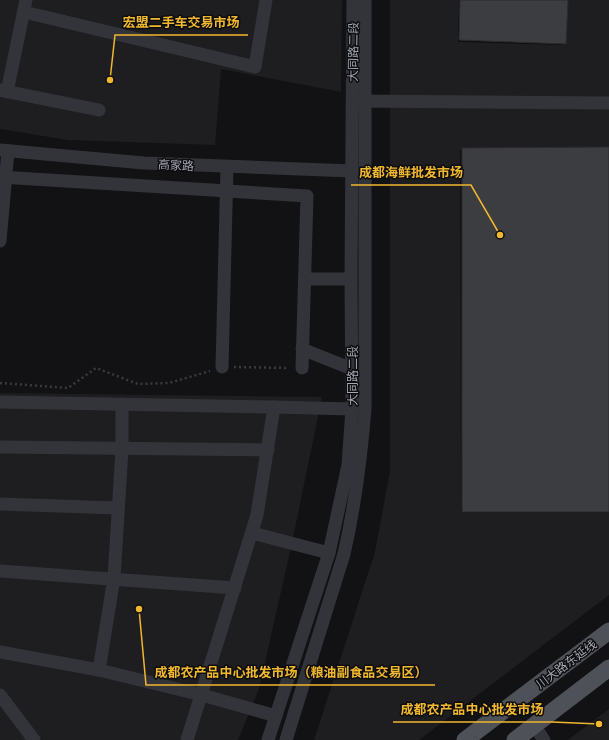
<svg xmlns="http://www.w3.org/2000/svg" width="609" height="740" viewBox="0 0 609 740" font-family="Manrope,'Noto Sans SC',sans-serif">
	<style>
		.built { fill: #1e1e21 }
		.shadow { fill: #0007 }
		.building { fill: #3c3d41; stroke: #2c2c30 }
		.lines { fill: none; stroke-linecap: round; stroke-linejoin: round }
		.path { stroke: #393b40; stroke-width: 2.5; stroke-dasharray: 2 3; stroke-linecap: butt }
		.minor { stroke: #333439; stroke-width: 13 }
		.major { stroke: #4f5158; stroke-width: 17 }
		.labels { text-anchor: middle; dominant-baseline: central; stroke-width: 3; stroke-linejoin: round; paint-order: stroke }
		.street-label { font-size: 12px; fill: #a4a8b4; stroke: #0d0d0f }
		.leader { fill: none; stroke: #f1b72e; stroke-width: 1.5 }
		.callout-dot { fill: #f1b72e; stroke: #0d0d0f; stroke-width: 1.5 }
		.callout-label { font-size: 13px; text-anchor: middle; font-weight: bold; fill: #f1b72e; stroke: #0d0d0f; stroke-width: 3; stroke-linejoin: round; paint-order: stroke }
	</style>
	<rect width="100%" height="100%" fill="#121214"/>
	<g class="built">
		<path d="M0 0H342L341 92 221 69 215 145 68 140 0 129Z"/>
		<path d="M390 0H609V595L419 740H314L375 552 390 471Z"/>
		<path d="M0 393 322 397 292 543 259 689 238 740H0Z"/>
		<path d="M609 709V740H568Z"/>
	</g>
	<g class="shadow">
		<path d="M459 0H567L565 43 564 45 458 42Z"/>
		<path d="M609 148V513H461L460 150 462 149Z"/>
	</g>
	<g class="building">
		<path d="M460 0H568L566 44 459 40Z"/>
		<path d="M609 147V512H462V148Z"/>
	</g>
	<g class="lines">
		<g class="path">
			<path d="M234 367 289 368"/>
			<path d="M0 383 68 388 96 368 138 384 169 383 210 371"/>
		</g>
		<g class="minor">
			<path d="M24 12 255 67 266 0"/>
			<path d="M0 90 99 110"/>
			<path d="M7 92 26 0"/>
			<path d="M356 101 609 103"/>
			<path d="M0 150 144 163 352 171"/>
			<path d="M0 177 307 196 302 368"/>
			<path d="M0 241 8 151"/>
			<path d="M305 279H351"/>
			<path d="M302 349 352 369"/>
			<path d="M222 367 227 167"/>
			<path d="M0 402 274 407"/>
			<path d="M0 447 268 450"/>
			<path d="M0 504 118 508"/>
			<path d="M252 533 329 553"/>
			<path d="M0 571 235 588"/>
			<path d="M0 652 99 670 202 695 276 716"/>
			<path d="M99 670 114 578 122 449V404"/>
			<path d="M0 695 34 740"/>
			<path d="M534 725 544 740"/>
			<path d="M187 740 257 515 274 407 352 409"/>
			<path d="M268 740 329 553 348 465 352 409 351 279 353 0"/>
			<path d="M286 740 344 554C355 506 361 458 365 409V0"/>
		</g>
		<g class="major">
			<path d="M465 740 609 631"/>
			<path d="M515 740 609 668"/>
		</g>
	</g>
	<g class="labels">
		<g class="street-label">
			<text transform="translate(353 52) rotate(-89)">大同路二段</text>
			<text transform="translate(176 165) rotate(3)">高家路</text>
			<text transform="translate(352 376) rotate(-90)">大同路二段</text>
			<text transform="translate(566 664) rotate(-37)">川大路东延线</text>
		</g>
	</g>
	<path class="leader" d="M110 80L115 35H248M500 235L471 185H351M139 609L146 685H435M599 724L552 722H393"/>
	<g class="callout-dot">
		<circle cx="110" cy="80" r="4"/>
		<circle cx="500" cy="235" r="4"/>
		<circle cx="139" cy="609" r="4"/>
		<circle cx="599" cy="724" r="4"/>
	</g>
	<g class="callout-label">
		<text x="181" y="27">宏盟二手车交易市场</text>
		<text x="411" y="177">成都海鲜批发市场</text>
		<text x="291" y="677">成都农产品中心批发市场（粮油副食品交易区）</text>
		<text x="472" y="714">成都农产品中心批发市场</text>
	</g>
</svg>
